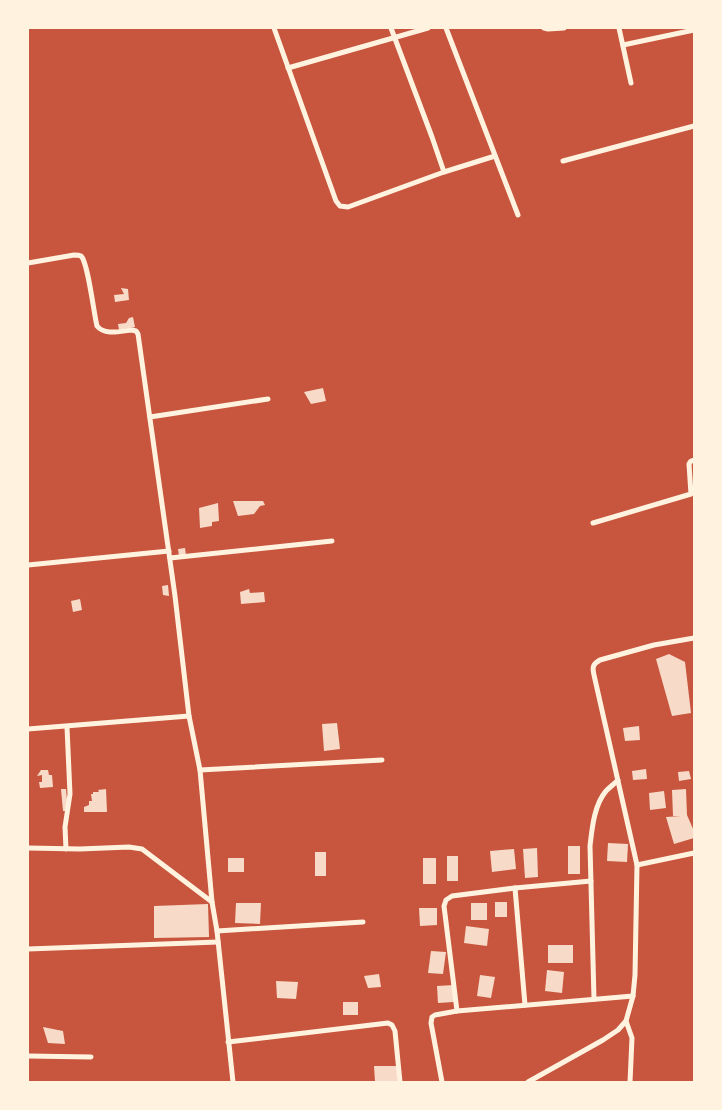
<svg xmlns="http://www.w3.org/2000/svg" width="722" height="1110" viewBox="0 0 722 1110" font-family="Roboto,sans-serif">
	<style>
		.building { fill: #f7dbc8 }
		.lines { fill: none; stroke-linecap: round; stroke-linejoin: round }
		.minor { stroke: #fff3e0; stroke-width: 5 }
	</style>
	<rect width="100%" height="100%" fill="#c8553d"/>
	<g class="building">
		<path d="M121 288 128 289 129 300 115 302 114 295 124 294Z"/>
		<path d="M133 317 135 327 119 330 118 324 126 323 129 318Z"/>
		<path d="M323 388 326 401 311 404 304 392Z"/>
		<path d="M233 501H263L265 505 260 506 254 514 238 516Z"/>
		<path d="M218 503 219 521 212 522V526L200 528 199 508Z"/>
		<path d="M185 548 186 555 179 556 178 549Z"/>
		<path d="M168 585 169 596 163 595 162 586Z"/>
		<path d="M249 589 250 593 264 592 265 602 241 604 240 592Z"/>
		<path d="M80 599 82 610 73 612 71 601Z"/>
		<path d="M669 654 685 662 691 713 672 716 656 659Z"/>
		<path d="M337 723 340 749 324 751 322 724Z"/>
		<path d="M639 726 640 740 625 741 623 728Z"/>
		<path d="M646 769 647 779 633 780 632 771Z"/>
		<path d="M41 770H48L49 775H52L53 787 40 788 39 782H42V775L37 776Z"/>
		<path d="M689 771 691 779 679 781 678 772Z"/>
		<path d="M61 789H66L68 811H63Z"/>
		<path d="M106 789 107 812H84V807L89 805V801H92L91 794H93V792H99L98 790Z"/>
		<path d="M686 789 687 815 694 831V838L674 844 666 817 681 816H673L672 790Z"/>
		<path d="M664 791 666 808 650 810 649 793Z"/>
		<path d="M608 843 628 844 627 862 607 861Z"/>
		<rect x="568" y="846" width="12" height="28"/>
		<path d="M537 848 538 877 525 878 523 849Z"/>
		<path d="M514 849 516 869 492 872 490 851Z"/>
		<rect x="315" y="852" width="11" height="24"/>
		<rect x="447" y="856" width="11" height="25"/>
		<rect x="228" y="858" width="16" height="14"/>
		<rect x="423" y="858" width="13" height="26"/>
		<rect x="495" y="902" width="12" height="15"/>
		<path d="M236 903H261L260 924 235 923Z"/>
		<rect x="471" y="903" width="16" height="17"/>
		<path d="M208 904 209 937 154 938V906Z"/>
		<path d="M419 908H437V925L420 926Z"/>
		<path d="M466 926 489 929 487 946 464 943Z"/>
		<rect x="548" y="945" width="25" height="18"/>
		<path d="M431 951 446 952 443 974 428 973Z"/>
		<path d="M547 970 564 972 562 993 545 991Z"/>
		<path d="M379 974 381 987 368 988 364 976Z"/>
		<path d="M480 975 495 977 491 998 477 996Z"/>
		<path d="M276 981 298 982 296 999 277 998Z"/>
		<path d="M454 985V1002L438 1003 437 986Z"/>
		<rect x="343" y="1002" width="15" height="13"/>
		<path d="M43 1027 63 1031 65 1044 48 1043Z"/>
		<path d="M374 1066H397L398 1082H375Z"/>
	</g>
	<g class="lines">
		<g class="minor">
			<path d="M274 28 336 201 340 206 348 207 444 172 495 156"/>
			<path d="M391 28 432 137 444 172"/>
			<path d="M446 28 518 215"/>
			<path d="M544 28 548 29 564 28"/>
			<path d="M619 28 631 83"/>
			<path d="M623 45 694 30"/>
			<path d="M288 68 428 28"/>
			<path d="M563 161 694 126"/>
			<path d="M28 263 74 255C77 255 79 255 81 256 88 262 94 315 97 326 105 336 121 331 132 330L136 331 138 334 175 596 189 716 200 770 212 902 217 931 233 1082"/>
			<path d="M150 417 268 399"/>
			<path d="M593 523 691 494 689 464 691 461 694 460"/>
			<path d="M170 558 332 541"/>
			<path d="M28 565 169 551"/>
			<path d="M28 729 189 716"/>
			<path d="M200 770 382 760"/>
			<path d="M28 848 80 849 129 847 142 849 212 902"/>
			<path d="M66 849 65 827 70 794 67 727"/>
			<path d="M637 865 694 853"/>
			<path d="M515 888 525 1005"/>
			<path d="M217 931 363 922"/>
			<path d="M28 949 218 942"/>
			<path d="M594 999 590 846C592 829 594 805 606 791 610 787 614 784 618 780"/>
			<path d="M457 1011 444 906 446 900 452 896 515 888 591 881"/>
			<path d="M626 1021 632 1038 630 1082"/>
			<path d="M228 1042 388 1023 392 1025 395 1031 400 1082"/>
			<path d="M28 1056 91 1057"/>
			<path d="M442 1082 431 1023 432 1017 435 1015 457 1011 633 996"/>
			<path d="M528 1082 603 1040 618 1030 626 1021 633 996 635 975 637 865 594 675C592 667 593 664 600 660L654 645 694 638"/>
		</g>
	</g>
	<rect width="722" height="1110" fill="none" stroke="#fff3e0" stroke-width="58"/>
</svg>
